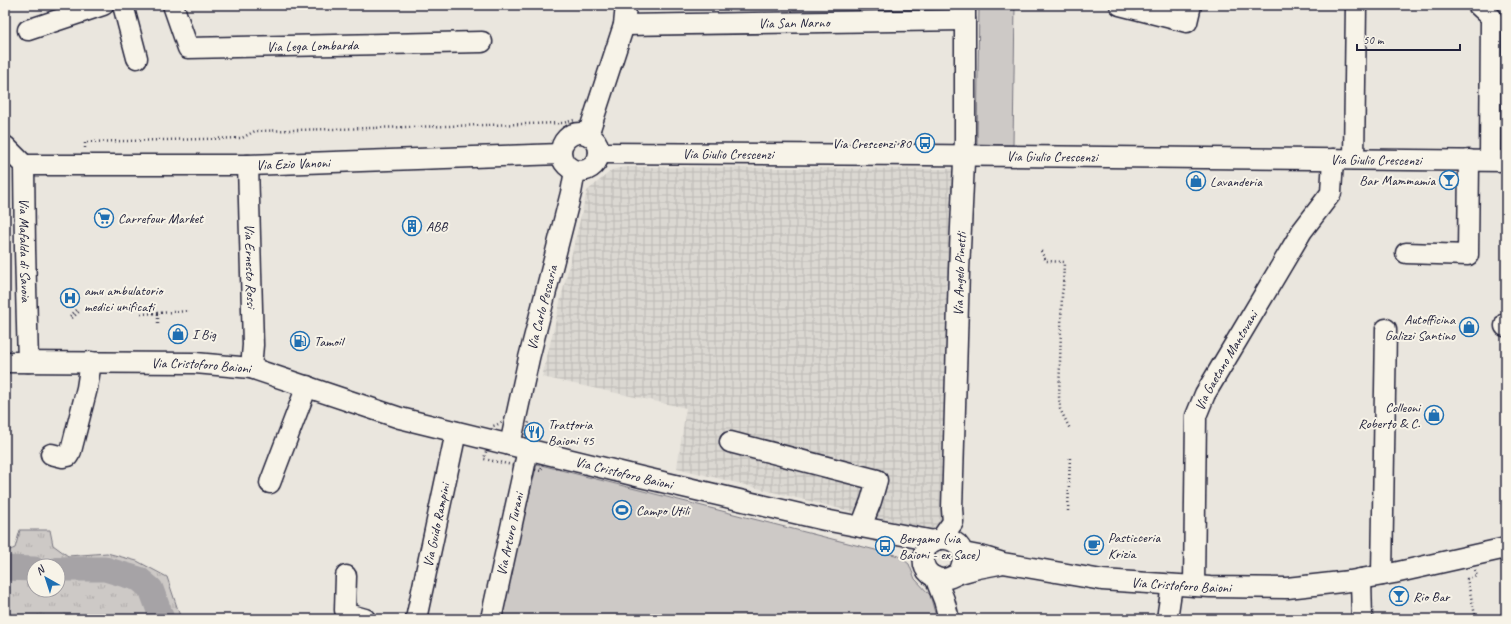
<svg xmlns="http://www.w3.org/2000/svg" width="1511" height="624" viewBox="0 0 1511 624" font-family="Caveat,sans-serif">
	<style>
		.industrial { fill: url(#industrial-grid) }
		.grass { fill: url(#grass-tufts); stroke: #787680; fill-rule: evenodd }
		.park { fill: #cdc9c6; stroke: #787680 }
		.lines { fill: none; stroke-linecap: round; stroke-linejoin: round }
		.river { stroke: #a6a3a6; stroke-width: 25 }
		.minor-casing { stroke: #22223b; stroke-width: 23 }
		.path { stroke: #22223b; stroke-width: 2.5; stroke-dasharray: 1 3; stroke-linecap: butt }
		.minor { stroke: #f7f3e8; stroke-width: 20 }
		.labels { text-anchor: middle; dominant-baseline: central; stroke-width: 4; stroke-linejoin: round; paint-order: stroke }
		.street-label { font-size: 14px; fill: #22223b; stroke: #f7f3e8 }
		.poi-label { font-size: 14px; fill: #22223b; stroke: #f7f3e8; text-anchor: start }
	</style>
	<defs>
		<pattern id="industrial-grid" width="8" height="8" patternUnits="userSpaceOnUse"><rect width="8" height="8" fill="#dbd8d2"/><path d="M0 4h8M4 0v8" fill="none" stroke="#bcb9b5"/></pattern>
		<pattern id="grass-tufts" width="24" height="20" patternUnits="userSpaceOnUse"><rect width="24" height="20" fill="#cdc9c6"/><path d="M3 7l-1-3M5 7V3M7 7l1-3M15 17l-1-3M17 17v-4M19 17l1-3" fill="none" stroke="#b0acab"/></pattern>
	</defs>
	<rect width="100%" height="100%" fill="#eae6de"/>
	<filter id="ink" filterUnits="userSpaceOnUse"><feTurbulence type="fractalNoise" baseFrequency=".025" numOctaves="2"/><feDisplacementMap in="SourceGraphic" scale="8" xChannelSelector="R" yChannelSelector="G"/><feConvolveMatrix kernelMatrix="1 2 1 2 8 2 1 2 1" color-interpolation-filters="sRGB"/></filter>
	<g filter="url(#ink)">
		<path class="industrial" d="M628 167 953 169 947 516 934 532 677 468 686 408 542 377 587 191 612 170 619 168Z"/>
		<path class="grass" d="M20 530H50L53 545 68 556 107 553 137 561 167 577 181 619H5V552L15 548ZM34 566H58V590H34Z"/>
		<g class="park">
			<path d="M979 5H1015L1013 145 977 144Z"/>
			<path d="M537 464 899 556 909 564 915 579 930 595 935 613V619H499Z"/>
		</g>
		<g class="lines">
			<g class="river">
				<path d="M5 568 34 569"/>
				<path d="M58 569H105L139 579 151 589 162 619"/>
			</g>
			<defs>
				<g id="minor">
					<path d="M123 5 137 58"/>
					<path id="s1" d="M173 5 188 48 482 42"/>
					<path d="M1120 5 1187 22 1191 5"/>
					<path d="M1478 5 1491 17 1490 160"/>
					<path id="s2" d="M624 25 965 20"/>
					<path d="M28 30 103 5"/>
					<circle cx="580" cy="152" r="19"/>
					<path d="M588 135 624 25 626 5"/>
					<path id="s3" d="M5 146 24 165 25 249 28 362"/>
					<path id="s4" d="M599 153 924 155 1506 161"/>
					<path d="M1354 159 1356 5"/>
					<path id="s5" d="M24 165H248L561 154"/>
					<path id="s6" d="M248 165 253 345 251 368"/>
					<path d="M1406 253 1468 255 1469 160"/>
					<path d="M1505 326 1506 323"/>
					<path id="s7" d="M5 362 195 363 251 368 400 418 641 477 825 520 934 541"/>
					<path d="M730 442 877 480 871 501 861 527"/>
					<path id="s8" d="M510 445 529 358 571 193 575 171"/>
					<path d="M51 454 63 457 68 456 71 451 87 388 91 362"/>
					<path d="M270 483 307 386"/>
					<path id="s9" d="M941 539 953 522 952 509 959 271 965 140V5"/>
					<path id="s10" d="M963 553 984 557 1003 563 1102 580 1210 587 1287 588 1350 581 1394 573 1506 548"/>
					<path d="M958 574C979 536 926 527 924 556 923 561 924 567 927 571 931 576 937 579 943 579 950 579 954 575 960 573 973 569 986 566 999 564"/>
					<path d="M1382 575 1386 329"/>
					<path d="M346 576 345 610 347 614 365 619"/>
					<path d="M935 577 944 600 949 619"/>
					<path d="M1361 579 1362 619"/>
					<path id="s11" d="M1194 586 1196 416 1205 394 1302 231 1331 193 1333 159"/>
					<path id="s12" d="M416 619 456 432"/>
					<path id="s13" d="M491 619 528 450"/>
					<path d="M1167 619 1172 585"/>
				</g>
			</defs>
			<use href="#minor" class="minor-casing"/>
			<g class="path">
				<path d="M85 148V142L242 138 255 131 563 123 575 120"/>
				<path d="M1041 251 1046 261 1064 262 1063 288 1062 294 1059 396 1060 409 1070 429"/>
				<path d="M141 314 189 311"/>
				<path d="M70 316 79 308"/>
				<path d="M72 318 81 310"/>
				<path d="M158 323V313"/>
				<path d="M510 417 529 422 525 437 548 444 541 471 484 459 493 426C500 424 504 420 510 417Z"/>
				<path d="M1068 511 1070 457"/>
				<path d="M1475 570 1477 576 1467 579 1476 619"/>
			</g>
			<use href="#minor" class="minor"/>
		</g>
	</g>
	<defs>
		<symbol id="bus-ring" viewBox="-11 -11 22 22"><circle r="9.5" fill="#f7f3e8" stroke="#1f6fb2" stroke-width="1.5"/><path d="M-5-6H5V4H4V6H2V4H-2V6H-4V4H-5ZM-3.5-4V0h7V-4ZM-3.5 1.2v1.5H-2V1.2ZM2 1.2v1.5H3.5V1.2Z" fill="#1f6fb2"/></symbol>
		<symbol id="bar-ring" viewBox="-11 -11 22 22"><circle r="9.5" fill="#f7f3e8" stroke="#1f6fb2" stroke-width="1.5"/><path d="M-6-5H6L.8 .8V4.5H3.5V6h-7V4.5H-.8V.8Z" fill="#1f6fb2"/></symbol>
		<symbol id="shop-ring" viewBox="-11 -11 22 22"><circle r="9.5" fill="#f7f3e8" stroke="#1f6fb2" stroke-width="1.5"/><path d="M-5-2.5h2.3a2.7 3.5 0 0 1 5.4 0H5L5.5 6h-11ZM-1.5-2.5h3a1.5 2.3 0 0 0-3 0Z" fill="#1f6fb2"/></symbol>
		<symbol id="supermarket-ring" viewBox="-11 -11 22 22"><circle r="9.5" fill="#f7f3e8" stroke="#1f6fb2" stroke-width="1.5"/><path d="M-6-5.5h2.5l.6 2H6L4.5 2H-2.5L-4.4-4H-6ZM-1.5 3.2a1.3 1.3 0 1 0 .1 0ZM3 3.2a1.3 1.3 0 1 0 .1 0Z" fill="#1f6fb2"/></symbol>
		<symbol id="building-ring" viewBox="-11 -11 22 22"><circle r="9.5" fill="#f7f3e8" stroke="#1f6fb2" stroke-width="1.5"/><path d="M-4-6H4V6H1V3H-1V6H-4ZM-2.5-4.3h1.7v1.8h-1.7ZM.8-4.3h1.7v1.8H.8ZM-2.5-1h1.7V.8h-1.7ZM.8-1h1.7V.8H.8Z" fill="#1f6fb2"/></symbol>
		<symbol id="hospital-ring" viewBox="-11 -11 22 22"><circle r="9.5" fill="#f7f3e8" stroke="#1f6fb2" stroke-width="1.5"/><path d="M-5-5h3v3.5h4V-5h3V5h-3V1.5h-4V5h-3Z" fill="#1f6fb2"/></symbol>
		<symbol id="fuel-ring" viewBox="-11 -11 22 22"><circle r="9.5" fill="#f7f3e8" stroke="#1f6fb2" stroke-width="1.5"/><path d="M-5.5-6h7V0h2V4h1.3V-2.5L3-4.5l.8-.8L6-3V5H2.5V1h-1V6h-7ZM-4.2-4.7v3.2H.2V-4.7Z" fill="#1f6fb2"/></symbol>
		<symbol id="restaurant-ring" viewBox="-11 -11 22 22"><circle r="9.5" fill="#f7f3e8" stroke="#1f6fb2" stroke-width="1.5"/><path d="M-5-6h1v4h1v-4h1v4h1v-4h1v5L-1.5 .5V6h-2V.5L-5-1ZM5-6V6H3V1.5H1.5Q1.5-4 5-6Z" fill="#1f6fb2"/></symbol>
		<symbol id="stadium-ring" viewBox="-11 -11 22 22"><circle r="9.5" fill="#f7f3e8" stroke="#1f6fb2" stroke-width="1.5"/><path d="M0-5a6.5 5 0 1 0 0 10a6.5 5 0 1 0 0-10ZM-3.5-1.8h7v3.6h-7Z" fill="#1f6fb2"/></symbol>
		<symbol id="cafe-ring" viewBox="-11 -11 22 22"><circle r="9.5" fill="#f7f3e8" stroke="#1f6fb2" stroke-width="1.5"/><path d="M-5.5-4.5H6V0H3Q3 3.5 0 3.5H-2.5Q-5.5 3.5-5.5 0ZM3-3.2v2h1.7v-2ZM-6 4.5H4V6H-6Z" fill="#1f6fb2"/></symbol>
	</defs>
	<g fill-rule="evenodd">
		<use href="#bus-ring" x="914" y="132" width="22" height="22"/>
		<use href="#bar-ring" x="1438" y="169" width="22" height="22"/>
		<use href="#shop-ring" x="1185" y="170" width="22" height="22"/>
		<use href="#supermarket-ring" x="93" y="207" width="22" height="22"/>
		<use href="#building-ring" x="401" y="215" width="22" height="22"/>
		<use href="#hospital-ring" x="59" y="287" width="22" height="22"/>
		<use href="#shop-ring" x="1458" y="316" width="22" height="22"/>
		<use href="#shop-ring" x="167" y="323" width="22" height="22"/>
		<use href="#fuel-ring" x="289" y="330" width="22" height="22"/>
		<use href="#shop-ring" x="1423" y="404" width="22" height="22"/>
		<use href="#restaurant-ring" x="523" y="421" width="22" height="22"/>
		<use href="#stadium-ring" x="611" y="499" width="22" height="22"/>
		<use href="#cafe-ring" x="1083" y="534" width="22" height="22"/>
		<use href="#bus-ring" x="874" y="535" width="22" height="22"/>
		<use href="#bar-ring" x="1388" y="585" width="22" height="22"/>
	</g>
	<g class="labels">
		<g class="street-label">
			<text stroke="none"><textPath href="#s2" startOffset="170">Via San Narno</textPath></text>
			<text stroke="none"><textPath href="#s1" startOffset="170">Via Lega Lombarda</textPath></text>
			<text stroke="none"><textPath href="#s4" startOffset="129">Via Giulio Crescenzi</textPath></text>
			<text stroke="none"><textPath href="#s4" startOffset="453">Via Giulio Crescenzi</textPath></text>
			<text stroke="none"><textPath href="#s4" startOffset="777">Via Giulio Crescenzi</textPath></text>
			<text stroke="none"><textPath href="#s5" startOffset="269">Via Ezio Vanoni</textPath></text>
			<text stroke="none"><textPath href="#s3" startOffset="112">Via Mafalda di Savoia</textPath></text>
			<text stroke="none"><textPath href="#s6" startOffset="101">Via Ernesto Rossi</textPath></text>
			<text stroke="none"><textPath href="#s9" startOffset="269">Via Angelo Pinetti</textPath></text>
			<text stroke="none"><textPath href="#s8" startOffset="141">Via Carlo Pescaria</textPath></text>
			<text stroke="none"><textPath href="#s11" startOffset="233">Via Gaetano Mantovani</textPath></text>
			<text stroke="none"><textPath href="#s7" startOffset="196">Via Cristoforo Baioni</textPath></text>
			<text stroke="none"><textPath href="#s7" startOffset="634">Via Cristoforo Baioni</textPath></text>
			<text stroke="none"><textPath href="#s12" startOffset="96">Via Guido Rampini</textPath></text>
			<text stroke="none"><textPath href="#s13" startOffset="87">Via Arturo Turani</textPath></text>
			<text stroke="none"><textPath href="#s10" startOffset="221">Via Cristoforo Baioni</textPath></text>
		</g>
		<g class="poi-label">
			<text x="911" y="143" text-anchor="end">Via Crescenzi 80</text>
			<text x="1435" y="180" text-anchor="end">Bar Mammamia</text>
			<text x="1210" y="181">Lavanderia</text>
			<text x="118" y="218">Carrefour Market</text>
			<text x="426" y="226">ABB</text>
			<text x="84" y="290">amu ambulatorio<tspan x="84" dy="16">medici unificati</tspan></text>
			<text x="1455" y="319" text-anchor="end">Autofficina<tspan x="1455" dy="16">Galizzi Santino</tspan></text>
			<text x="192" y="334">I Big</text>
			<text x="314" y="341">Tamoil</text>
			<text x="1420" y="407" text-anchor="end">Colleoni<tspan x="1420" dy="16">Roberto &amp; C.</tspan></text>
			<text x="548" y="424">Trattoria<tspan x="548" dy="16">Baioni 45</tspan></text>
			<text x="636" y="510">Campo Utili</text>
			<text x="1108" y="537">Pasticceria<tspan x="1108" dy="16">Krizia</tspan></text>
			<text x="899" y="538">Bergamo (via<tspan x="899" dy="16">Baioni - ex Sace)</tspan></text>
			<text x="1413" y="596">Rio Bar</text>
		</g>
	</g>
	<rect width="1511" height="624" fill="none" stroke="#f7f3e8" stroke-width="20"/>
	<rect x="10" y="10" width="1491" height="604" fill="none" stroke="#22223b" stroke-width="1.5" filter="url(#ink)"/>
	<g transform="translate(46 578) rotate(321)"><circle r="19" fill="#f7f3e8" stroke="#a29fa3"/>
	<path d="M0-3L7 15L0 10L-7 15Z" fill="#1f6fb2"/>
	<text y="-6" font-size="11" font-weight="bold" text-anchor="middle" fill="#22223b">N</text>
	</g>
	<path d="M1357 44v6h103v-6" fill="none" stroke="#22223b" stroke-width="2"/>
	<text x="1363" y="44" font-size="12" fill="#22223b" stroke="#f7f3e8" stroke-width="3" paint-order="stroke">50 m</text>
</svg>
